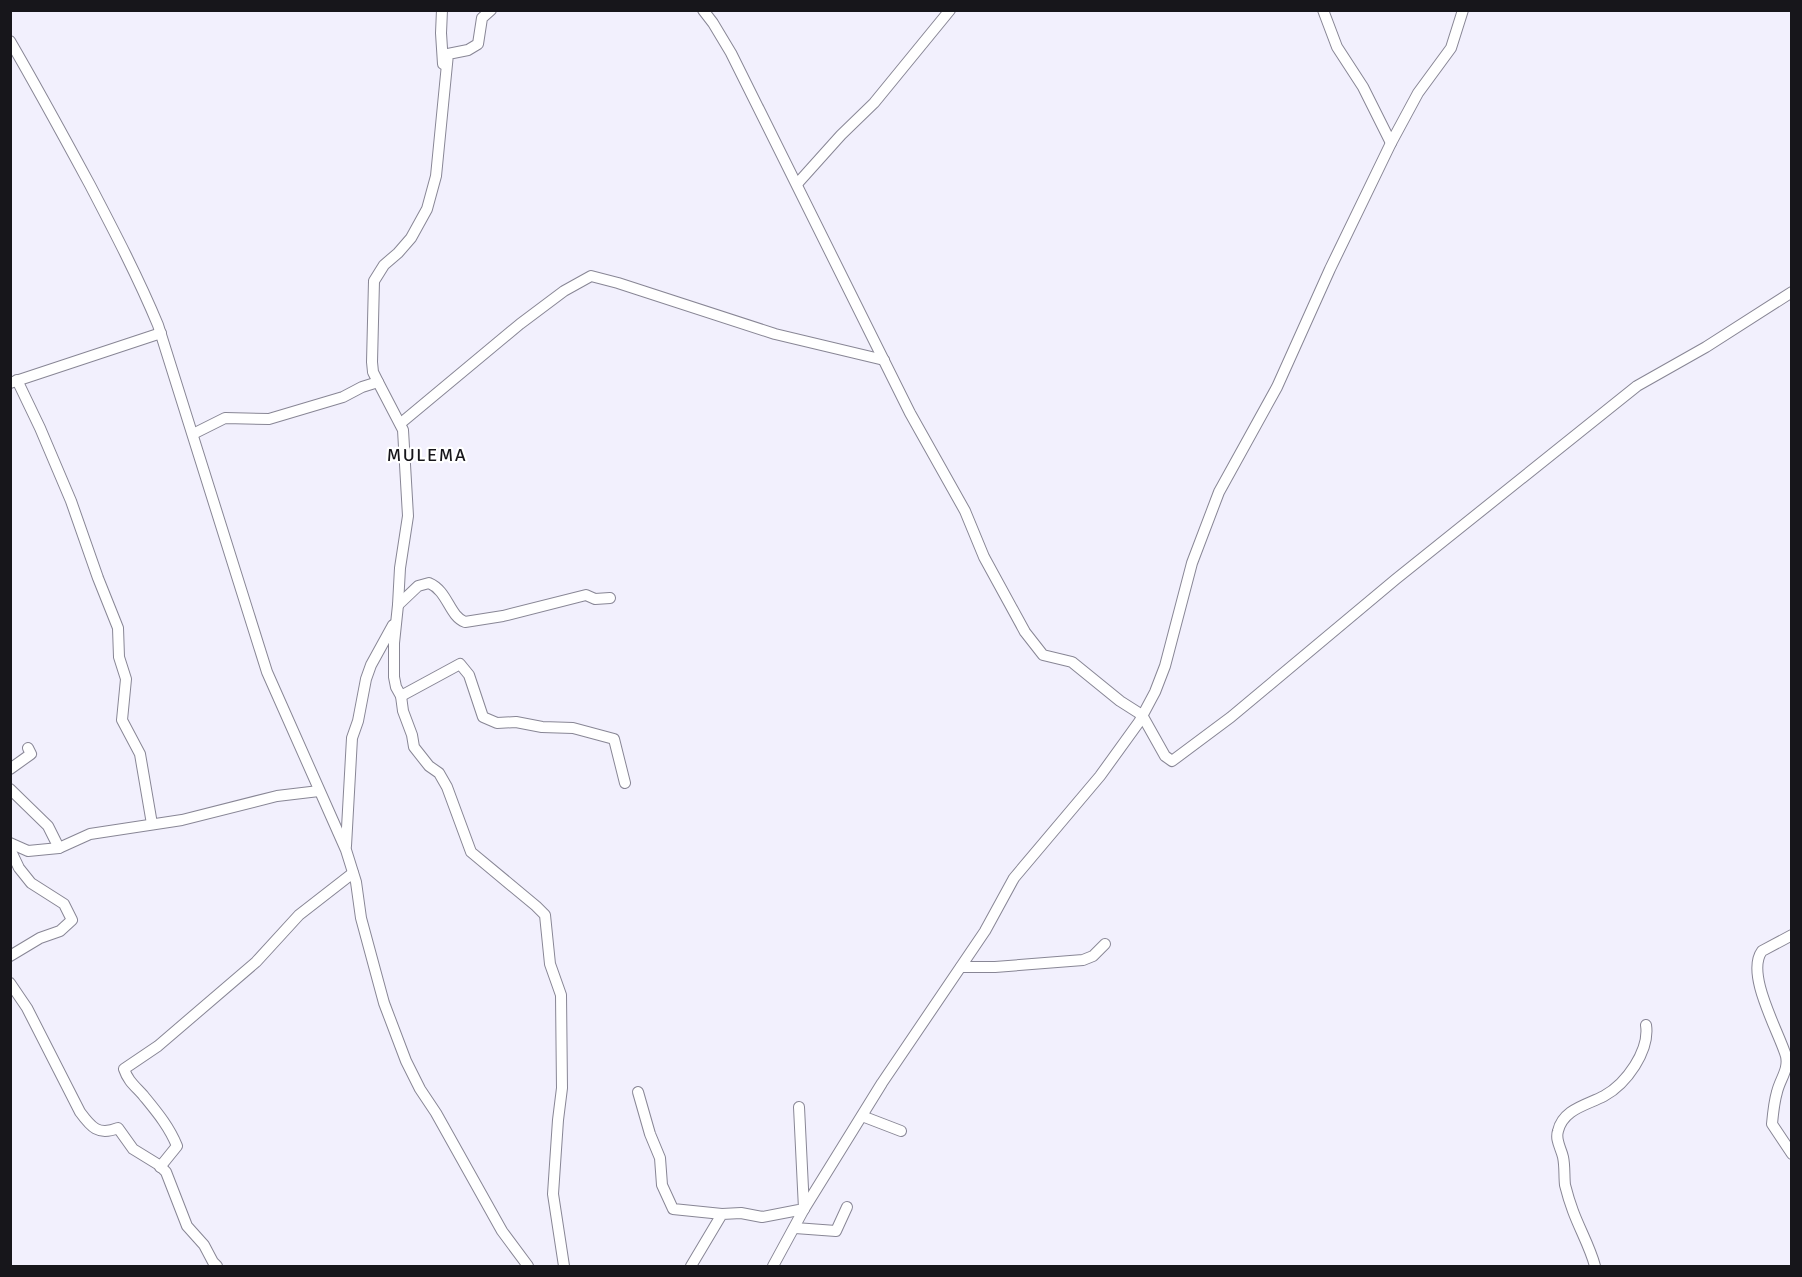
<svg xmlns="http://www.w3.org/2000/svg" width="1802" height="1277" viewBox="0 0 1802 1277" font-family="Signika,sans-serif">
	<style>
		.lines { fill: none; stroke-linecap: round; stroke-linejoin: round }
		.minor-casing { stroke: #888695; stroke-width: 12 }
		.minor { stroke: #fff; stroke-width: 10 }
		.labels { text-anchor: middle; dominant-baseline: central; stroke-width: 4.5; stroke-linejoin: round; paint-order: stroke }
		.quarter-label { font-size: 18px; letter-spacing: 1.5px; fill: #17161b; stroke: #fff }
	</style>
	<rect width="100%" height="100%" fill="#f2f0fd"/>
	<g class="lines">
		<defs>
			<g id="minor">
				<path d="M442 10 441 33 443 64"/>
				<path d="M491 10 482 18 478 44 468 50 448 54 436 176 427 209 411 238 398 253 384 265 374 281 372 362 373 372 378 382 403 430 408 516 400 568 398 605 394 643V677L396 687 401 696 403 711 412 735 414 747 429 766 439 773 447 787 471 852 536 906 545 915 550 964 561 995 562 1088 558 1120 553 1194 564 1266"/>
				<path d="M703 10 713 23 731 53 910 413 965 511 984 557 1025 632 1043 655 1072 662 1120 701 1142 715 1165 756 1172 761 1231 717 1396 579 1637 386 1706 347 1792 292"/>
				<path d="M1323 10 1337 47 1363 87 1391 143"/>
				<path d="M10 41C38 89 64 137 90 185 114 231 138 277 158 325L267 672 346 850 356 882 361 918 384 1003 406 1061 420 1089 436 1113 502 1231 528 1266"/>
				<path d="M797 184 841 135 874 103 950 10"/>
				<path d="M17 380 40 428 71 501 98 578 118 628 119 657 126 679 122 720 140 754 152 824"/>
				<path d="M10 383 161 333"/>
				<path d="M401 423 520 324 564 291 591 276 618 283 775 334 884 360"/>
				<path d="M193 434 225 418 269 419 343 397 362 387 378 382"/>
				<path d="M398 605 418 586 429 583C448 591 449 616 465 622L503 616 586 595 595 599 610 598"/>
				<path d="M401 696 460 664 469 675 483 717 497 723 516 722 542 727 573 728 614 739 625 783"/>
				<path d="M10 769 31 754 28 748"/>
				<path d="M10 789 48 826 59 848"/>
				<path d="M10 843 28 851 59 848 90 834 182 820 277 796 319 791"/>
				<path d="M346 846 352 738 358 721 366 679 371 665 393 625"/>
				<path d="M10 849 19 868 31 883 64 904 72 920 60 931 40 938 10 956"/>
				<path d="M1792 935 1762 951C1745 974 1779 1032 1786 1056 1789 1070 1780 1079 1777 1092 1774 1102 1773 1113 1772 1124L1792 1154"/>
				<path d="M961 967H995L1083 960 1093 956 1105 944"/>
				<path d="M10 983 27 1008 80 1112C91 1127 98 1136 118 1128L133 1149 159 1165 166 1172 187 1226 204 1245 213 1262 217 1266"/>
				<path d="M638 1092 650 1134 660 1158 662 1185 673 1209 722 1214"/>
				<path d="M862 1116 901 1131"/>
				<path d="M160 1167 177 1146C169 1126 156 1111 143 1095 135 1086 128 1081 124 1069L158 1046 256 962 299 915 353 873"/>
				<path d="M795 1228 836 1231 847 1207"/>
				<path d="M691 1266 722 1214 741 1213 762 1217 804 1209 799 1107"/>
				<path d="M773 1266 804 1209 882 1083 985 931 1014 878 1100 776 1139 722 1155 692 1165 666 1192 563 1219 492 1277 387 1330 269 1391 143 1418 93 1451 48 1463 10"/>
				<path d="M1595 1266C1590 1247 1580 1230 1573 1211 1570 1203 1567 1193 1565 1185 1564 1176 1565 1166 1563 1157 1561 1148 1555 1140 1558 1131 1563 1109 1587 1105 1604 1096 1626 1084 1650 1051 1646 1025"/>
			</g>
		</defs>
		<use href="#minor" class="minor-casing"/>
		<use href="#minor" class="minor"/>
	</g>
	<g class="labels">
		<g class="quarter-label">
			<text x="427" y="455">MULEMA</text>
		</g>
	</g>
	<rect width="1802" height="1277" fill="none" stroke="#17161b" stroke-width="24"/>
</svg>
